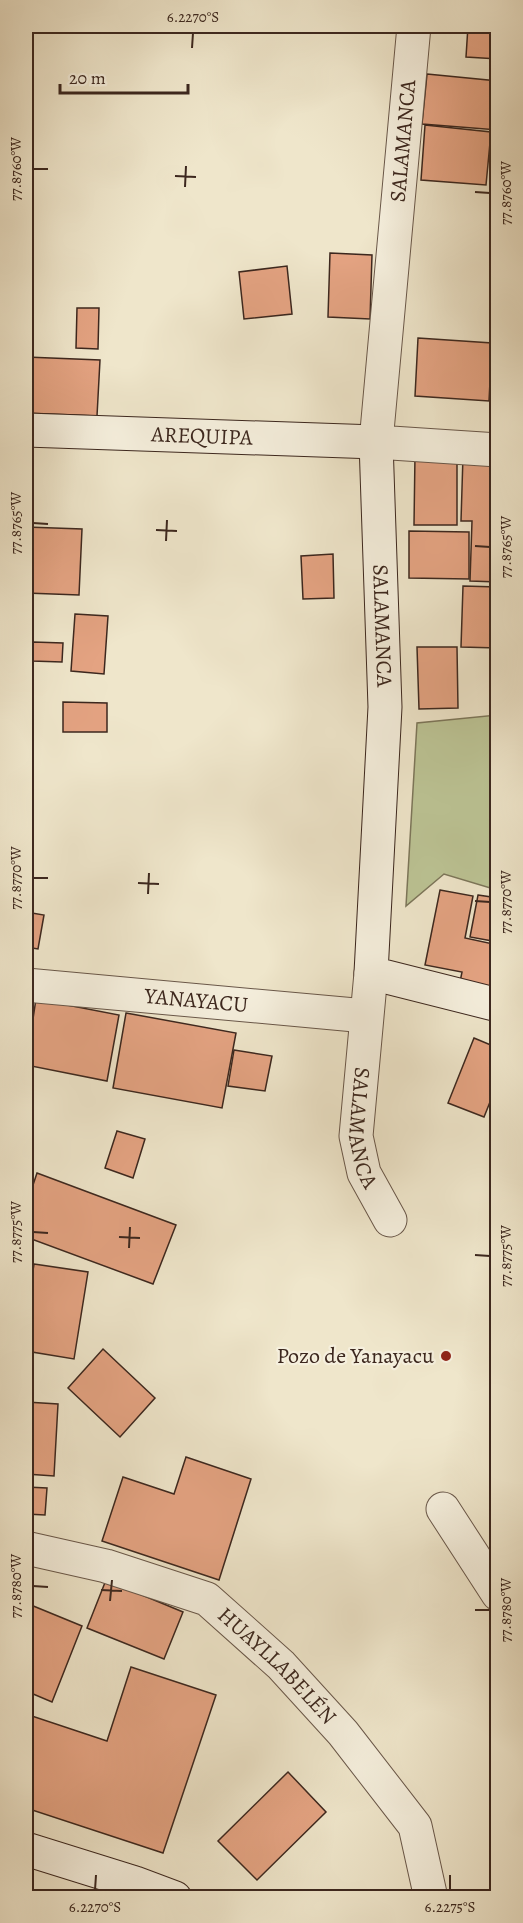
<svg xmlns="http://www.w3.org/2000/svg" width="523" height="1923" viewBox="0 0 523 1923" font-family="Alegreya,serif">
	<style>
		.green { fill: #bcc495; stroke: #7c765a; stroke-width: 1.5 }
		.building { fill: #e4a382; stroke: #3c271e; stroke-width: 1.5 }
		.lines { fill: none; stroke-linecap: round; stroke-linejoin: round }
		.minor-casing { stroke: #695749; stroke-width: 35 }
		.secondary-casing { stroke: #3c271e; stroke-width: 35 }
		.minor { stroke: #f5efdd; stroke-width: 33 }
		.secondary { stroke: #f5efdd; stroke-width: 33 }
		.ticks { fill: none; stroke: #3c271e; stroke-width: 2 }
		.poi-dot { fill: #8f2418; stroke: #f5efdd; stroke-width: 2 }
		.labels { text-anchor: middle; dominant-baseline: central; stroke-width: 4.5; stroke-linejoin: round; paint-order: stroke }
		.street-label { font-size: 22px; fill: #3c271e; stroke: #f5efdd }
		.poi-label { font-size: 22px; fill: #3c271e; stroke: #f5efdd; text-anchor: end }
		.neatline { fill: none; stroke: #3c271e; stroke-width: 2 }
		.ticks-label { font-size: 15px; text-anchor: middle; fill: #3c271e }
	</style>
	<rect width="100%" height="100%" fill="#efe6cb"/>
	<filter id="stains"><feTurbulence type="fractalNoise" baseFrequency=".00333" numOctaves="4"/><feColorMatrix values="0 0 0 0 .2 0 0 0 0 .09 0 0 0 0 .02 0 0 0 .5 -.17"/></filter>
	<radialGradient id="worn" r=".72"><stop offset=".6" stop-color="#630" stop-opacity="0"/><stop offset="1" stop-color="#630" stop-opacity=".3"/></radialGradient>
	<path class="green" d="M497 715V890L444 874 406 906 417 723Z"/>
	<g class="building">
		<path d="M468 26 498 29V59L466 57Z"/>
		<path d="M427 74 498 81V130L422 124Z"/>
		<path d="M425 125 491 132 486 185 421 180Z"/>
		<path d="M330 253 372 255 370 319 328 317Z"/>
		<path d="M287 266 292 314 244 319 239 272Z"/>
		<path d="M77 308H99L98 349 76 348Z"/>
		<path d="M418 338 492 343 489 401 415 396Z"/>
		<path d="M494 353H498V419H490Z"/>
		<path d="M26 357 100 360 97 416 26 413Z"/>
		<path d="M415 455H457V525H414Z"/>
		<path d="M463 456 498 458V582L470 581 472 521H461Z"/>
		<path d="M26 527 82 529 79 595 26 593Z"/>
		<path d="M409 531 469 532V579L409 578Z"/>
		<path d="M333 554 334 598 303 599 301 556Z"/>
		<path d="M463 586 498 587V648L461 647Z"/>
		<path d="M75 614 108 616 104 674 71 671Z"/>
		<path d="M33 642 63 643 62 662 32 661Z"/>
		<path d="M417 647H457L458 708 419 709Z"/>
		<path d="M63 702 107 703V732H63Z"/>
		<path d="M440 890 473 896 465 938 498 945V994L459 987 462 972 425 965Z"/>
		<path d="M478 895 498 898V942L470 937Z"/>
		<path d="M26 912 44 915 38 949 26 947Z"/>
		<path d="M36 999 119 1015 107 1081 26 1065Z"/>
		<path d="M126 1013 236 1033 222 1108 113 1088Z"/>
		<path d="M474 1038 498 1048V1082L484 1117 448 1103Z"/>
		<path d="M234 1050 272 1056 265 1091 228 1086Z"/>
		<path d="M117 1131 145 1139 133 1178 105 1168Z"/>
		<path d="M37 1173 176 1225 153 1284 26 1237V1206Z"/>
		<path d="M34 1264 88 1272 74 1359 26 1351V1317Z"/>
		<path d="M103 1349 155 1398 120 1437 68 1388Z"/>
		<path d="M26 1402 58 1404 54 1476 26 1474Z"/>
		<path d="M186 1457 251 1479 219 1580 102 1541 123 1477 174 1494Z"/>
		<path d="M26 1487 47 1488 45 1515 26 1514Z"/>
		<path d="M106 1580 183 1612 164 1659 87 1628Z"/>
		<path d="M26 1603 82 1626 52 1702 26 1691Z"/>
		<path d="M131 1667 216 1695 163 1853 26 1808V1714L107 1741Z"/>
		<path d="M288 1772 326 1812 257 1880 218 1841Z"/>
	</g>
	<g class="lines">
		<defs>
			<g id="minor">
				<path d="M414 26 376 442 498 450"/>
				<path id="s1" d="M371 973 356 1136 364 1173 390 1220"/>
				<path id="s2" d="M26 985 366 1016"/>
				<path d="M443 1509 498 1594"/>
				<path id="s3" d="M26 1548 106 1566 207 1599 281 1665 343 1733 415 1826 431 1898"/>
			</g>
			<g id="secondary">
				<path id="s4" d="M26 430 376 442 385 707 371 973 498 1005"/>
				<path d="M26 1849 135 1883 175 1898"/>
			</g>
		</defs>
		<use href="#minor" class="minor-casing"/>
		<use href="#secondary" class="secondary-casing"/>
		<use href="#minor" class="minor"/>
		<use href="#secondary" class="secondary"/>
	</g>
	<path class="ticks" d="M192 48 193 33M33 169H48M175 176 196 177M185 187 186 166M475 192 490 193M33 523 48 524M156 530 177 531M166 541 167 520M475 546 490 547M33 878H48M138 883 159 884M148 894 149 873M475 901 490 902M33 1232 48 1233M119 1237 140 1238M129 1248 130 1227M475 1255 490 1256M33 1586 48 1587M101 1590 122 1591M110 1601 112 1580M475 1610H490M95 1890 96 1875M450 1890V1875"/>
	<circle class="poi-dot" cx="446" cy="1356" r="6"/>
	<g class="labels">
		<g class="street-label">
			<text transform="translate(403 141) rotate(-85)">SALAMANCA</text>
			<text stroke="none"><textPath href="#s4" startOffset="176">AREQUIPA</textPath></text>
			<text stroke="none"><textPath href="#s4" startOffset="534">SALAMANCA</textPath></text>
			<text stroke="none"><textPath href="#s2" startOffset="171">YANAYACU</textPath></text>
			<text stroke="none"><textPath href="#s1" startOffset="156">SALAMANCA</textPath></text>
			<text stroke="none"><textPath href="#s3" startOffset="285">HUAYLLABELÉN</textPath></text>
		</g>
		<g class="poi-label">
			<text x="434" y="1356">Pozo de Yanayacu</text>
		</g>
	</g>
	<rect width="523" height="1923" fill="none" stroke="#efe6cb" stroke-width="66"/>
	<path d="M60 84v9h128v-9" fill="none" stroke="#3c271e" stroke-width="3"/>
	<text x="69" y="84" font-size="18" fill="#3c271e" stroke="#f5efdd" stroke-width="4.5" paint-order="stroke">20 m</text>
	<rect x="33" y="33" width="457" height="1857" class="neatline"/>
	<g class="ticks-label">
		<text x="193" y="22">6.2270°S</text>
		<text transform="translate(16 169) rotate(-90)" y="5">77.8760°W</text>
		<text transform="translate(506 193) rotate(-90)" y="5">77.8760°W</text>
		<text transform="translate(16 523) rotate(-90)" y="5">77.8765°W</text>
		<text transform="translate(506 547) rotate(-90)" y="5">77.8765°W</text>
		<text transform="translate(16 878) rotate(-90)" y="5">77.8770°W</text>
		<text transform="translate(506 902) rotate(-90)" y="5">77.8770°W</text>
		<text transform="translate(16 1232) rotate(-90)" y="5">77.8775°W</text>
		<text transform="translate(506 1256) rotate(-90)" y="5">77.8775°W</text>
		<text transform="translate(16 1586) rotate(-90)" y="5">77.8780°W</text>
		<text transform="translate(506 1610) rotate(-90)" y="5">77.8780°W</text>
		<text x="95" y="1912">6.2270°S</text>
		<text x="450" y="1912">6.2275°S</text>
	</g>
	<rect width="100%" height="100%" filter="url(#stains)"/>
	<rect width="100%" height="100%" fill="url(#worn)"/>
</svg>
